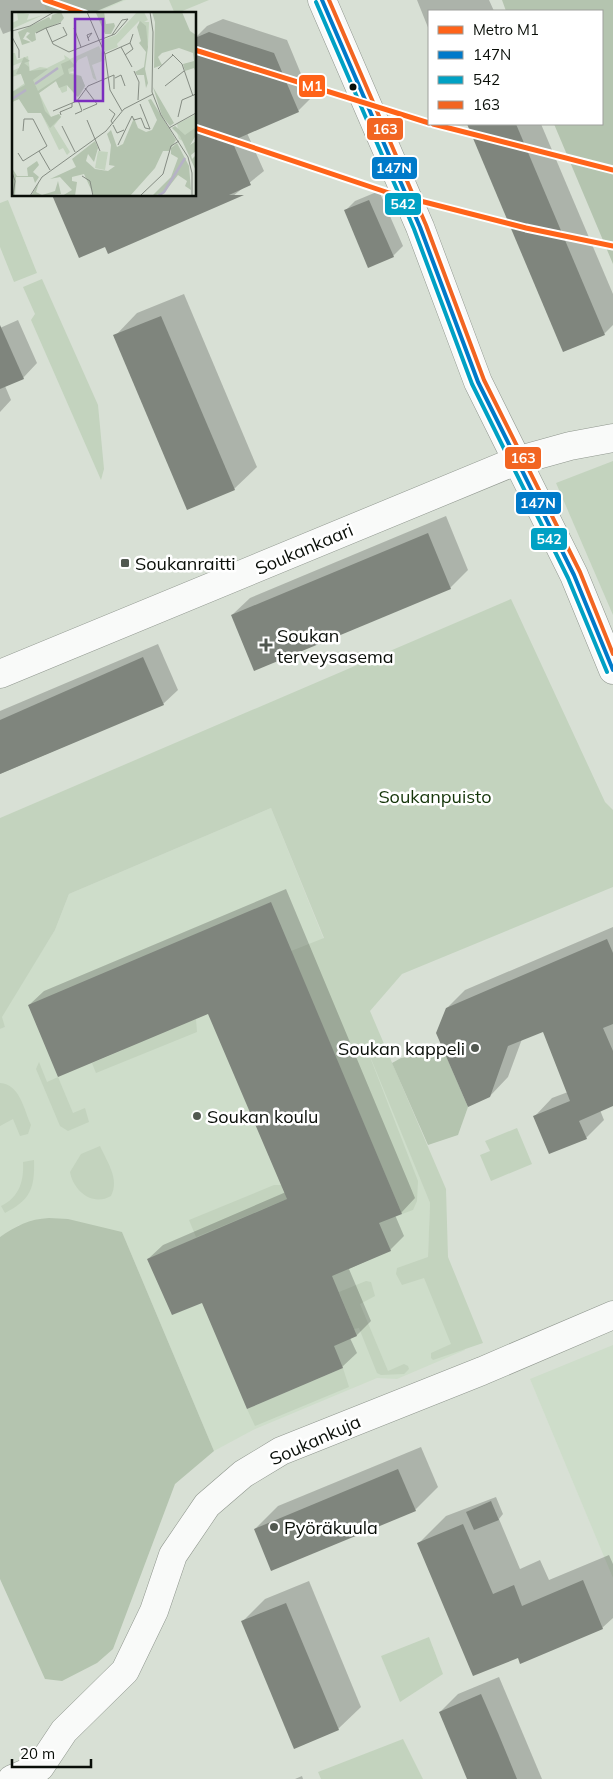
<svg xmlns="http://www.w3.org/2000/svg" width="613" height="1779" viewBox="0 0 613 1779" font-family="Mulish,sans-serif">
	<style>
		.built { fill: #ceddca }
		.green { fill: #c3d3be }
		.forest { fill: #b4c4af }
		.shadow { fill: #0003 }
		.building { fill: #7f857d }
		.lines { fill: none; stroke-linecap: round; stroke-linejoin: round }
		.minor-casing { stroke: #8f968e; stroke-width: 29 }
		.minor { stroke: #f9faf9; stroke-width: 28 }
		.bus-1-casing { stroke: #fff; stroke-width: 8 }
		.bus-2-casing { stroke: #fff; stroke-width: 8 }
		.bus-3-casing { stroke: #fff; stroke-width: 8 }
		.bus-1 { stroke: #007ac9; stroke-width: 4 }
		.bus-2 { stroke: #00a1c4; stroke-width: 4 }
		.bus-3 { stroke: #f26522; stroke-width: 4 }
		.metro-1-casing { stroke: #fff; stroke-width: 9 }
		.metro-1 { stroke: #ff6319; stroke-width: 5 }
		.bus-dot { fill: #090e08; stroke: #fff; stroke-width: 2 }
		.poi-dot { fill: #515850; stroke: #fff; stroke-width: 2 }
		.labels { text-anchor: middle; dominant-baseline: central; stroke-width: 5; stroke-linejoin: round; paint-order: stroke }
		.street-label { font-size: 18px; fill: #090e08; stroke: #fff }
		.poi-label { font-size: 18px; fill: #090e08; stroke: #fff; text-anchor: start }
		.park-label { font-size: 18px; fill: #15360a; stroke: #fff }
		.inset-river { fill: none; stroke: #b6b2c6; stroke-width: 2.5 }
		.inset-road { fill: none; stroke: #858c83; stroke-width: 1 }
		.view { fill: #7b2cbf; fill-opacity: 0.15; stroke: #7b2cbf; stroke-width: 2.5 }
		.inset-edge { fill: none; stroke: #090e08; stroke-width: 2.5 }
		.line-badge { stroke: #fff; stroke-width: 2 }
		.badge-label { font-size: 14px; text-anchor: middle; font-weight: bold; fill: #fff }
	</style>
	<rect width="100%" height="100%" fill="#d8e0d5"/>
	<g class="built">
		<path d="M42 0H126L93 14H48Z"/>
		<path d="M271 808 430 1203 428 1262 465 1350 397 1379 377 1378 253 1430 214 1451 122 1232 19 1225 0 1237V1029L5 1027 1 1017 55 930 69 894Z"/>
		<path d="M613 1345V1578L530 1379Z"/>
	</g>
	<g class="green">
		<path d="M169 0H209L175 14Z"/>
		<path d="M8 200 37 273 14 282 0 247V203Z"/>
		<path d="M42 279 98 405 104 469 101 480 31 320 35 314 23 287Z"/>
		<path d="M613 461V615L556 483Z"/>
		<path d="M511 599 605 802 613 810V887L402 974 370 1011 446 1189 448 1257 483 1343 433 1360 431 1358V1353L451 1344 424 1278 402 1285 396 1274 397 1268 428 1257 430 1203 363 1039 418 1181 417 1201 413 1210 402 1214 291 951 324 938 271 808 69 894 55 930 2 1017 5 1027 0 1029V818Z"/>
		<path d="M196 1019 197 1032 96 1073 92 1063 123 1050 120 1043Z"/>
		<path d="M39 1062 47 1082 58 1077 73 1113 85 1108 89 1122 68 1131 60 1126 36 1069Z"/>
		<path d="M0 1083C20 1084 24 1110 31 1125L28 1134 20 1136 13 1119 0 1126Z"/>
		<path d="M517 1128 532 1164 491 1181 480 1155 490 1151 485 1141Z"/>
		<path d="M100 1146C107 1162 120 1179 111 1196 92 1207 73 1190 70 1172L81 1154Z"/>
		<path d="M34 1160C35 1189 30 1200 5 1213L1 1206C20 1197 24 1180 23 1162Z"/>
		<path d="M274 1185H281L287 1199 196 1237 189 1220Z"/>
		<path d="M366 1281 371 1282 375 1296 360 1304 388 1371 404 1364 408 1366 409 1369 404 1374 381 1375 377 1373 359 1328 354 1329 339 1292Z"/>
		<path d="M343 1368 349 1387 255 1426 247 1409Z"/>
		<path d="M429 1637 443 1674 400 1702 381 1656Z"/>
		<path d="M403 1739 423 1779H321L318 1772Z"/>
	</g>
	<g class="forest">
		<path d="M502 0H613V264L554 124H602V11H506Z"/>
		<path d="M444 1051 468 1107 458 1135 428 1145 392 1063 401 1058Z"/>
		<path d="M49 1218 68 1219 122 1232 214 1451 175 1484 113 1649 97 1663 62 1681 45 1679 0 1579V1237C16 1226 29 1219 49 1218Z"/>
	</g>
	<g class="shadow">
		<path d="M0 0H123L90 14H14V30L3 34 0 27Z"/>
		<path d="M417 0H489L494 11H429V30Z"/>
		<path d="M223 19 287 40 311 98 298 111 247 133 264 171 228 200 106 246 53 195H195V38L207 26Z"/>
		<path d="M469 124H541L613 294V325L604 334 564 350Z"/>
		<path d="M379 191 403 246 393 256 345 211 355 201Z"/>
		<path d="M184 294 257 467 234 489 115 336 137 313Z"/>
		<path d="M18 320 37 363 23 378 5 386 11 400 0 412V328Z"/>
		<path d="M446 516 468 570 450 588 232 615 250 598Z"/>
		<path d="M158 644 178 690 163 704 0 774V711Z"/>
		<path d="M286 889 415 1198 401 1213 395 1215 404 1236 390 1250 349 1269 371 1321 357 1335 350 1338 357 1353 342 1367 203 1301 148 1259 163 1245 286 1192 209 1012 29 1005 44 991Z"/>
		<path d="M613 927V1105L600 1110 604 1120 586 1138 535 1116 552 1098 568 1092 544 1030 522 1039 508 1077 490 1096 447 1008 465 990Z"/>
		<path d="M421 1447 438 1487 415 1510 255 1529 278 1506Z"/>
		<path d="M496 1497 503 1514 499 1519 520 1569 540 1560 549 1580 609 1555 613 1564V1618L602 1628 518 1656 419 1543 446 1516Z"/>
		<path d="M309 1581 361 1707 338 1729 243 1621 265 1599Z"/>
		<path d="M499 1677 542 1779H469L440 1712 458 1694Z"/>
		<path d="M302 1776 303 1779H295Z"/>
	</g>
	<g class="building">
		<path d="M209 32 274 53 299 112 232 141 251 185 229 195H244L108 254 105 247 79 258 52 195H195V38Z"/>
		<path d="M467 124H516L605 335 563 352Z"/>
		<path d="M369 200 394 257 368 268 344 210Z"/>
		<path d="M161 316 235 490 187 510 113 335Z"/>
		<path d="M0 325 24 379 0 389Z"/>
		<path d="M428 533 451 589 254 671 231 615Z"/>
		<path d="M143 657 164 705 0 774V720Z"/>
		<path d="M271 902 402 1214 379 1223 391 1251 332 1276 357 1336 334 1346 343 1368 247 1409 202 1303 172 1315 147 1259 287 1199 208 1014 58 1077 28 1005Z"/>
		<path d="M607 939 613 953V1024L603 1028 613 1051V1106L579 1121 587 1139 549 1154 533 1116 570 1101 543 1032 508 1046 490 1097 468 1107 436 1033 446 1008Z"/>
		<path d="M398 1469 416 1511 271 1571 254 1529Z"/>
		<path d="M491 1501 499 1520 474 1530 466 1512Z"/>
		<path d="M463 1524 493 1594 514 1585 522 1606 583 1580 603 1629 520 1664 518 1658 473 1676 417 1543Z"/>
		<path d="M286 1603 339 1730 294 1749 241 1621Z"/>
		<path d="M481 1694 498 1733 517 1779H467L439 1712Z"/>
	</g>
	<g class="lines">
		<defs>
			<g id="minor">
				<path d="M322 0 420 227 478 382 574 575 613 670"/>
				<path d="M0 674 516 461 570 446 613 438"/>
				<path d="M12 1779 40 1767 64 1731 125 1671 154 1611 173 1555 207 1505 243 1474 281 1451 482 1371 613 1315"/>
			</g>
		</defs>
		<use href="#minor" class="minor-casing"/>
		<use href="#minor" class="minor"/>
		<defs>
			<path id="bus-1" d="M322 0 420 227 478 382 574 575 613 670"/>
			<path id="bus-2" d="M316 2 414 229 472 384 568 578 607 672"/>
			<path id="bus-3" d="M329 0 426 225 484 380 580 572 613 654"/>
		</defs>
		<use href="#bus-1" class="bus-1-casing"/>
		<use href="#bus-2" class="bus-2-casing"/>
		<use href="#bus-3" class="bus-3-casing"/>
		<use href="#bus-1" class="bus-1"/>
		<use href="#bus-2" class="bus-2"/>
		<use href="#bus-3" class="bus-3"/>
		<defs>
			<g id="metro-1">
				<path d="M45 0 85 14"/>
				<path d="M195 50 429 123"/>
				<path d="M433 124 613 170"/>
				<path d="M195 128 389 193 526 228 613 246"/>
			</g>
		</defs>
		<use href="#metro-1" class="metro-1-casing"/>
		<use href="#metro-1" class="metro-1"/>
	</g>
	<circle class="bus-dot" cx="353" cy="87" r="4.5"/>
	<g class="poi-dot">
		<rect x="120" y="558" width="10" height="10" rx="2.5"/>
		<path d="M263.5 637.5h5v5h5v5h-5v5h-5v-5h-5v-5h5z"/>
		<circle cx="475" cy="1048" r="5"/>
		<circle cx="197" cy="1116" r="5"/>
		<circle cx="274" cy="1527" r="5"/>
	</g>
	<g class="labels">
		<g class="street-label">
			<text transform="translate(304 549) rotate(-23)">Soukankaari</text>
			<text transform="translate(315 1440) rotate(-24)">Soukankuja</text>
		</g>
		<g class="poi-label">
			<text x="135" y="563">Soukanraitti</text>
			<text x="277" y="635">Soukan<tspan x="277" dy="21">terveysasema</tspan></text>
			<text x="465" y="1048" text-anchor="end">Soukan kappeli</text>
			<text x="207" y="1116">Soukan koulu</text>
			<text x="284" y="1527">Pyöräkuula</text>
		</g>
		<g class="park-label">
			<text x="435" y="796">Soukanpuisto</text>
		</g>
	</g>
	<g transform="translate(12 12)">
		<rect width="184" height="184" fill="#d8e0d5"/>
		<path d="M5 0 17 2 15 8 31 3 0 17V11L6 8ZM125 0H132L136 8 132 10H137L136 33 127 9 105 32 106 35 93 40 89 29 104 23ZM87 34 93 48 80 53 85 69 81 66 75 44 66 48 61 57 64 59 57 60 69 64 73 74 68 83 65 85 55 73V79L50 81 44 69 27 81 39 105 47 102 49 105 42 114 58 140 55 143 51 136 47 138 29 101H16L7 87 0 90V80L13 71 9 62 0 65V59L9 55 10 50 0 54V41H3L5 48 16 44 18 59 28 55 35 56 53 47 52 43 58 47ZM184 102V123L178 133 167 127 163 114 166 118 165 112ZM86 139 96 140 93 158 83 156Z" fill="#c3d3be"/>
		<path d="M49 0 52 6 49 10 23 21 24 28 20 30 14 25 18 21 15 20 11 27 19 30 10 33 6 20 37 5 39 8 40 3ZM92 0 94 12 102 11 103 14 99 22H93L84 1ZM140 0H170L178 19 184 23V61L182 56 173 59 171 52 182 49 181 41 167 36 150 41 146 45 150 53 142 56 143 10ZM128 9 134 14 136 35 133 57 136 71 134 76 132 63H125L123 60 132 55 134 40 127 31 129 29 125 15ZM12 45 18 49 12 51 17 55V59L36 57 21 68 26 79 52 62 49 52 58 48 63 54 56 57 57 62 69 64 73 74 66 85 55 73 47 76 44 69 27 81 33 99 39 105 47 102 49 105 38 116 29 101H16L7 87 0 90V80L13 73 9 62H4ZM141 75 162 111 158 114 150 104ZM139 87 164 128 157 139H151L143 156 118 184H82L72 162 60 165V169L65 170 63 184H50L60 178 48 165 38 167 64 155 60 147 83 129 86 136 82 150 76 142 74 149 83 157 96 159 103 154 97 153 99 133 95 122 99 118 105 135 111 132 122 106 126 116 134 120 140 118 145 108 136 88ZM184 110V123L178 133 184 129V139L179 143 180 147 184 143V159L168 124 160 116 163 114 173 123 183 116ZM165 131 177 154 179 178 173 174 175 169 166 163 152 181 140 184 159 165 166 146 159 142V136ZM25 149 27 153 21 160 27 165 23 171 21 165H4L3 184H1L0 156 5 164H16L15 156ZM46 169 49 182 19 184 27 170 24 180 30 183 43 179Z" fill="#b4c4af"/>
		<path class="inset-river" d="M23 72 46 56M0 87 14 78M146 184 152 180 173 146"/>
		<path class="inset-road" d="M75 0 93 42 98 78 110 99M138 0 141 20 140 80 149 103 176 145 180 161V184M34 16 49 11M62 16 69 35M0 19 18 14 42 0M24 21 34 16 41 32 57 40 103 22 116 7 110 8 100 23M0 25 7 38V46M76 26 80 21 75 23 77 29M40 30 55 23 51 15M109 35 120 55M93 42 118 31 121 22M160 42 170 52 181 84M113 43 121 37 118 31M146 57 161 43M122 59 127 70 126 88M103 66 109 63 113 74M153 74 172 59M97 97 103 102 99 109 101 112M71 98 85 92 73 76M41 99 65 89 76 74 102 63V77M63 102 70 99 66 88M49 103 48 100 60 95V91M120 104 122 108 129 106 133 116 138 117 128 92M166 105 170 88 184 82M75 108 88 139M101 113 105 121 112 118M50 114 63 140M157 116 184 101M106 133 120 104M27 139 38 158M6 141 11 149 35 134 21 107H12L11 119M0 160 3 169 1 184M70 164 78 169 81 184M129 183 151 162 159 134 167 129M18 184 30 165 94 119 112 97 141 82"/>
		<path class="view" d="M63 7H91V89H63Z"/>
		<rect width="184" height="184" class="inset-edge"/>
	</g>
	<g class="line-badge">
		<rect x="298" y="74" width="28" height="24" rx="5" fill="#ff6319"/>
		<rect x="366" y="117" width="38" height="24" rx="5" fill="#f26522"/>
		<rect x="371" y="156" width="47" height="24" rx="5" fill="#007ac9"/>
		<rect x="384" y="192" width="38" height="24" rx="5" fill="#00a1c4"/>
		<rect x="504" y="446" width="38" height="24" rx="5" fill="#f26522"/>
		<rect x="515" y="491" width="47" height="24" rx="5" fill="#007ac9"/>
		<rect x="530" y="527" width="38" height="24" rx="5" fill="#00a1c4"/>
	</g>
	<g class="badge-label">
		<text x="312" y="91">M1</text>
		<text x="385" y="134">163</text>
		<text x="394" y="173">147N</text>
		<text x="403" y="209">542</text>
		<text x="523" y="463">163</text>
		<text x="538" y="508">147N</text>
		<text x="549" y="544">542</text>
	</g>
	<rect x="428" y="10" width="175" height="115" fill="#ffffff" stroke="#9d9f9c"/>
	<rect x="438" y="26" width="25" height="8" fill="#ff6319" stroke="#9d9f9c"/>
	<text x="473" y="35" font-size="15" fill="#090e08">Metro M1</text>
	<rect x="438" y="51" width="25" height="8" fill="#007ac9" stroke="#9d9f9c"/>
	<text x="473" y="60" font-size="15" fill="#090e08">147N</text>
	<rect x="438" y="76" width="25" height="8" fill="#00a1c4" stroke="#9d9f9c"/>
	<text x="473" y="85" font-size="15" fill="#090e08">542</text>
	<rect x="438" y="101" width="25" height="8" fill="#f26522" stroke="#9d9f9c"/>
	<text x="473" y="110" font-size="15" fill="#090e08">163</text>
	<path d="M12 1759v8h79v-8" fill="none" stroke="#090e08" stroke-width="2.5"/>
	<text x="20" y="1759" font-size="15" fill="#090e08" stroke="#ffffff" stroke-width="4" paint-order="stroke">20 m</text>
</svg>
